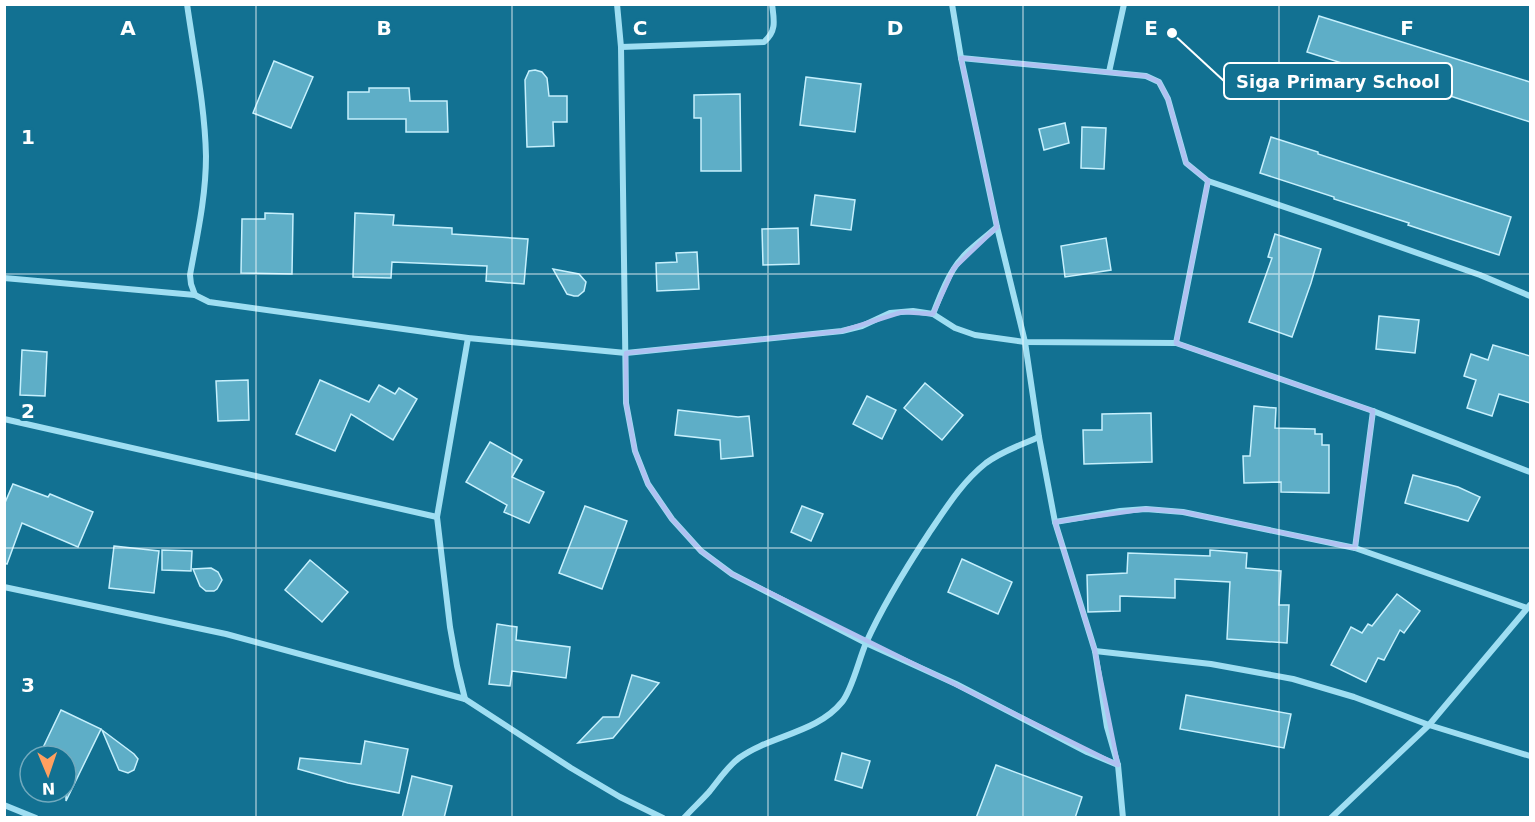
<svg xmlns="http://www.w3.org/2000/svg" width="1535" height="822" viewBox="0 0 1535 822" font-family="'DejaVu Sans',sans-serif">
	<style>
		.building { fill: #5eaec7; stroke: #c6f0fd; stroke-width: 1.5 }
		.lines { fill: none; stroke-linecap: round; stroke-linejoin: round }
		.street { stroke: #9fdef2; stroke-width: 6 }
		.marked { fill: none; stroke: #b0c1f1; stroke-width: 4.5; stroke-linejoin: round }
		.grid { fill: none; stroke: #fff; stroke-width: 1.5; stroke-opacity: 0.55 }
		.grid-label { font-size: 20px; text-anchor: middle; font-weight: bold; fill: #fff; stroke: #127192; stroke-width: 6; stroke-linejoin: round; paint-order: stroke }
		.leader { fill: none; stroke: #fff; stroke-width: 2 }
		.callout-dot { fill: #fff; stroke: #127192; stroke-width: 2 }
		.callout { fill: #127192; stroke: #fff; stroke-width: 2 }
		.callout-label { font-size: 18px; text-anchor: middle; font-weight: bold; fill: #fff }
	</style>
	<rect width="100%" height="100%" fill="#127192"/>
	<g class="building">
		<path d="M1319 16 1530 82V122L1435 91 1355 66 1354 67 1307 52Z"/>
		<path d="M274 61 313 77 291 128 253 113Z"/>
		<path d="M535 70 542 72 547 78 549 96H567V122H553L554 146 527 147 525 80 529 71Z"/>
		<path d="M806 77 861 84 855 132 800 125Z"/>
		<path d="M369 88H409L410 101H447L448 132H406V119H348V92H369Z"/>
		<path d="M740 94 741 171H701V118H694V95Z"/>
		<path d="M1065 123 1069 143 1044 150 1039 129Z"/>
		<path d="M1082 127 1106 128 1104 169 1081 168Z"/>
		<path d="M1271 137 1318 152V154L1511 217 1499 255 1408 225 1409 223 1334 199V197L1260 173Z"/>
		<path d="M815 195 855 200 851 230 811 225Z"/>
		<path d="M265 213 293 214 292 274 241 273 242 219H265Z"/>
		<path d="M355 213 394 215 393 225 452 228V234L528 239 524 284 486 281 487 266 392 262 391 278 353 277Z"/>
		<path d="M798 228 799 264 763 265 762 229Z"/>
		<path d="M1275 234 1321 249 1311 283 1292 337 1249 322 1272 258 1268 257Z"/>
		<path d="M1106 238 1111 270 1065 277 1061 246Z"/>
		<path d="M697 252 699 289 657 291 656 263 677 262 676 253Z"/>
		<path d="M553 269 579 274 586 282 584 291 578 296H574L567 294Z"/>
		<path d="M1379 316 1419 320 1415 353 1376 349Z"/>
		<path d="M1493 345 1530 356V403L1499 394 1492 416 1467 408 1476 380 1464 376 1471 354 1488 360Z"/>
		<path d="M22 350 47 352 45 396 20 395Z"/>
		<path d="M248 380 249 420 218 421 216 381Z"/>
		<path d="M320 380 369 402 379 385 395 394 399 388 417 399 393 440 351 414 335 451 296 434Z"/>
		<path d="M925 383 963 415 942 440 904 408Z"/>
		<path d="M867 396 896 410 882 439 853 424Z"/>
		<path d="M1254 406 1276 408 1275 428 1315 429V434H1322V445H1329V493L1281 492V482L1244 483 1243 456H1250Z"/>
		<path d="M678 410 738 417 749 416 753 456 721 459 720 440 675 435Z"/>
		<path d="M1151 413 1152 462 1084 464 1083 430H1102V414Z"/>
		<path d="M490 442 522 460 512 477 544 492 529 523 504 512 507 505 466 482Z"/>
		<path d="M1413 475 1458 487 1480 497 1468 521 1405 503Z"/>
		<path d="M13 484 48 497 50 494 93 512 78 547 22 523 7 564 4 563V505Z"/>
		<path d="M585 506 627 521 602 589 559 573Z"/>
		<path d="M802 506 823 514 811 541 791 532Z"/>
		<path d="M114 546 159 551 154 593 109 588Z"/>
		<path d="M162 550 192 551 191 571 162 570Z"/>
		<path d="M1210 550 1247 553 1246 568 1281 571 1279 605H1289L1287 643 1227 639 1230 582 1175 579V598L1120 596V611L1088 612 1087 575 1127 573 1128 553 1210 556Z"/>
		<path d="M962 559 1012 582 998 614 948 592Z"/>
		<path d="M310 560 348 592 322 622 285 590Z"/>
		<path d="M211 568 218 572 222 580 217 589 214 591H206L200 586 193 569Z"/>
		<path d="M1397 594 1420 611 1404 633 1400 630 1384 660 1378 658 1366 682 1331 665 1351 627 1362 633 1368 624 1372 626Z"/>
		<path d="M497 624 517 627 516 640 570 647 566 678 512 671 510 686 489 684Z"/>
		<path d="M632 675 659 683 613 738 578 743 603 717H619Z"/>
		<path d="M1186 695 1291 714 1284 748 1180 729Z"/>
		<path d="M61 710 101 729 66 801V756H39Z"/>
		<path d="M102 730 134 754 138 759 134 770 128 773 119 770Z"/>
		<path d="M365 741 408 749 399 793 348 783 298 769 300 758 361 764Z"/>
		<path d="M842 753 870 761 862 788 835 780Z"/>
		<path d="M996 765 1082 797 1075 818H976Z"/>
		<path d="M412 776 452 786 444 818H402Z"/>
	</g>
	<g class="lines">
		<g class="street">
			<path d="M187 4C194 54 205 106 206 156 206 197 197 236 190 275L191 284 195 295"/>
			<path d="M617 4 621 47 626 403 635 451 648 484 672 519 701 551 732 574 866 643 956 684 1087 752 1118 765"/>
			<path d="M952 4 961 58 997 227 1025 342 1039 437 1055 522 1095 651 1107 727 1118 765 1123 818"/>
			<path d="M621 47 764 42C777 31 774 20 772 4"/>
			<path d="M961 58 1146 76 1159 82 1168 99 1186 163 1208 181 1329 222 1480 275 1530 296"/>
			<path d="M1109 72 1124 4"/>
			<path d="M4 278 195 295 209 302 468 338 626 353 842 331 862 326 890 313 913 311 933 314 955 328 975 335 1025 342 1176 343 1373 411 1530 472"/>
			<path d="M933 314C939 299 944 284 953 270 963 253 982 240 997 227"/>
			<path d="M1176 343 1208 181"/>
			<path d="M4 419 437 517"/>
			<path d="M1055 522 1120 511 1146 509 1183 512 1355 548 1527 608"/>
			<path d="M1355 548 1373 411"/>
			<path d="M4 587 226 634 465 699 571 768 620 797 663 818"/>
			<path d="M1095 651 1211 664 1293 679 1354 697 1429 725 1530 756"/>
			<path d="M465 699 457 666 450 627 437 517 468 338"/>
			<path d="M4 805 36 818"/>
			<path d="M684 818C692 809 701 801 709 792 719 780 727 767 739 758 771 735 817 733 842 702 852 690 859 659 866 643 883 605 906 568 929 533 946 508 962 482 986 463 1002 451 1021 445 1039 437"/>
			<path d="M1331 818 1429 725 1530 605"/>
		</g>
	</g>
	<path class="marked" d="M961 58 1146 76 1159 82 1168 99 1186 163 1208 181 1176 343 1373 411 1355 548 1183 512 1146 509 1055 522 1095 651 1118 765 732 574 701 551 672 519 648 484 635 451 626 403V353L842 331 902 312 933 314 954 268 997 227Z"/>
	<path class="grid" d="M256 4V818M512 4V818M768 4V818M1023 4V818M1279 4V818M4 274H1530M4 548H1530"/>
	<g class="grid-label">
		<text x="128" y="35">A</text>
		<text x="384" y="35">B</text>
		<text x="640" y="35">C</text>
		<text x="895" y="35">D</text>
		<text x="1151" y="35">E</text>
		<text x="1407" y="35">F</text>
		<text x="28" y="144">1</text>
		<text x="28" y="418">2</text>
		<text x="28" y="692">3</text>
	</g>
	<path class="leader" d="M1172 33L1224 81"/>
	<circle class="callout-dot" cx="1172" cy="33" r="6"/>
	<rect class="callout" x="1224" y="63" width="228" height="36" rx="6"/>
	<g class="callout-label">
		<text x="1338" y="88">Siga Primary School</text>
	</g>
	<rect width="1535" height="822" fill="none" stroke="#ffffff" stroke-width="12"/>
	<g transform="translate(48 774) rotate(178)"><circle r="28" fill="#127192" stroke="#71aabe" stroke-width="1.5"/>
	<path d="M0-4.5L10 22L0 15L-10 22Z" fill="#ffa060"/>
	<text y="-9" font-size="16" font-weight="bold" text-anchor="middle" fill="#ffffff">N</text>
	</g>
</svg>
